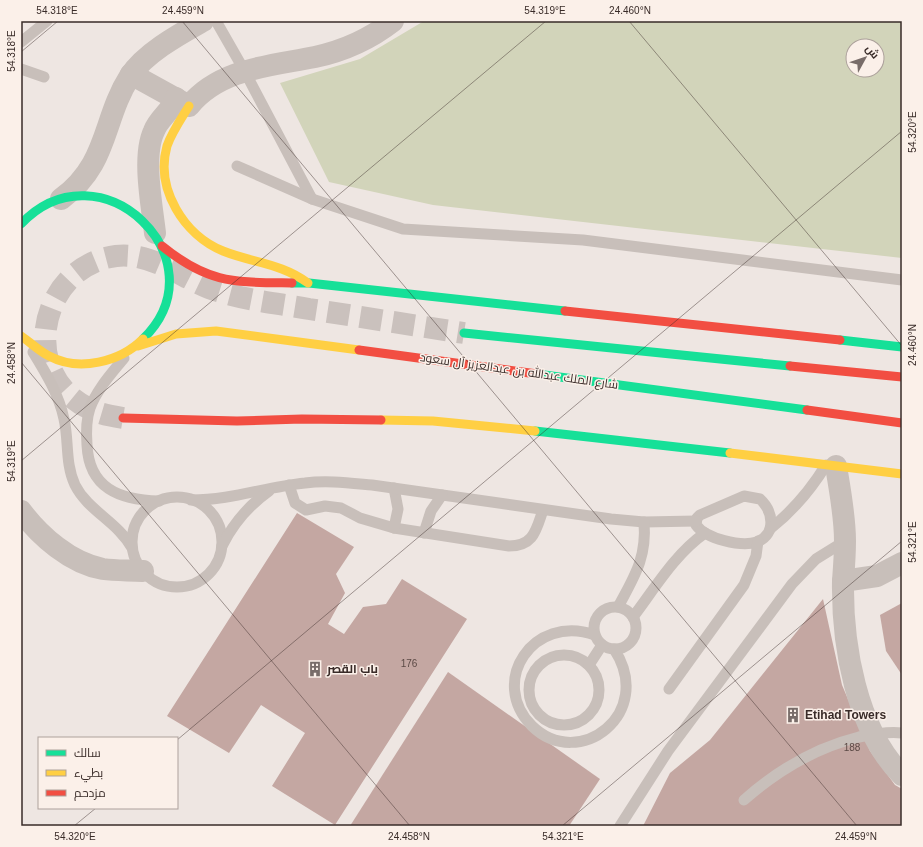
<svg xmlns="http://www.w3.org/2000/svg" width="923" height="847" viewBox="0 0 923 847" font-family="Helvetica,Cairo,sans-serif">
	<style>
		.green { fill: #d2d4ba; fill-rule: evenodd }
		.building { fill: #c4a7a2 }
		.lines { fill: none; stroke-linecap: round; stroke-linejoin: round }
		.secondary-tunnel { stroke: #cac1bd; stroke-width: 22; stroke-dasharray: 22 11; stroke-linecap: butt }
		.lane { stroke: #c8bfba; stroke-width: 11 }
		.street { stroke: #c8bfba; stroke-width: 22 }
		.fast { stroke: #16e098; stroke-width: 9 }
		.slow { stroke: #ffcf43; stroke-width: 9 }
		.jam { stroke: #f24e42; stroke-width: 9 }
		.ticks { fill: none; stroke: #392b28; stroke-width: 1; stroke-opacity: 0.45 }
		.labels { text-anchor: middle; dominant-baseline: central; stroke-width: 3; stroke-linejoin: round; paint-order: stroke }
		.number-label { font-size: 10px; fill: #5c4a46 }
		.street-label { font-size: 12px; fill: #392b28; stroke: #fbf0e9 }
		.poi-label { font-size: 12px; font-weight: bold; fill: #392b28; stroke: #fbf0e9; text-anchor: start }
		.neatline { fill: none; stroke: #392b28; stroke-width: 1.5 }
		.ticks-label { font-size: 10px; text-anchor: middle; fill: #392b28 }
	</style>
	<rect width="100%" height="100%" fill="#eee6e2"/>
	<path class="green" d="M424 21H902V258L433 205 329 182 280 83 360 59ZM853 46H877V70H853Z"/>
	<g class="building">
		<path d="M297 513 354 547 336 574 345 593 328 624 344 634 363 607 386 604 402 579 467 619 335 825 272 786 305 733 261 705 229 753 167 716Z"/>
		<path d="M823 599 842 685 870 751 895 785 902 789V826H643L670 773 710 740Z"/>
		<path d="M902 603V675L886 651 880 615Z"/>
		<path d="M448 672 600 779 569 826H350Z"/>
	</g>
	<g class="lines">
		<path class="secondary-tunnel" d="M123 418C111 416 99 414 88 408 17 373 40 266 116 256 151 252 179 276 209 288 241 300 276 303 309 309 361 317 412 325 464 333"/>
		<g class="lane">
			<path d="M216 21 244 70 312 199"/>
			<path d="M21 42 47 21"/>
			<path d="M21 69 44 77"/>
			<path d="M237 166 312 199 403 229 583 240 902 280"/>
			<path d="M33 352C46 373 59 395 64 419 69 440 65 464 75 485 88 511 118 522 132 548"/>
			<path d="M124 358C112 373 97 389 90 408 86 420 86 432 87 445 89 488 119 500 159 501"/>
			<path d="M289 485 295 503 306 510 325 506 341 508 360 518 394 528 509 546C534 546 536 530 543 510"/>
			<path d="M394 488 398 509 394 528"/>
			<path d="M744 496 760 499C773 511 777 534 757 542 741 547 706 539 696 525L697 518 700 515Z"/>
			<circle cx="177" cy="542" r="45"/>
			<path d="M191 500C232 500 265 487 305 483 327 480 350 483 372 485L611 519 644 522 696 521"/>
			<path d="M770 529C794 510 810 491 826 465"/>
			<path d="M424 533 431 511 442 495"/>
			<path d="M222 546C233 524 248 506 269 491"/>
			<path d="M618 607C634 577 647 558 644 522"/>
			<circle cx="615" cy="628" r="21"/>
			<path d="M633 617C655 588 675 554 705 533"/>
			<path d="M595 635C533 613 488 682 532 726 579 772 656 713 614 649"/>
			<circle cx="564" cy="690" r="35"/>
			<path d="M589 665 602 645"/>
			<path d="M669 689 744 585 756 556 758 541"/>
			<path d="M744 800C778 770 814 748 859 737 873 734 888 731 902 733"/>
			<path d="M620 826 668 751 792 584 816 559 845 541"/>
		</g>
		<g class="street">
			<path d="M131 74 189 106C220 68 271 66 315 57 343 51 370 39 393 21"/>
			<path d="M61 199C109 164 102 120 130 76 145 53 180 34 203 21"/>
			<path d="M155 233C152 206 142 156 154 131 159 118 171 112 176 98"/>
			<path d="M836 466C840 491 845 516 845 541 845 555 844 568 843 581 842 645 856 729 902 775"/>
			<path d="M21 511C40 536 70 563 103 569 116 571 129 570 143 571"/>
			<path d="M843 581 877 576 902 563"/>
		</g>
		<g class="fast">
			<path d="M21 224C100 141 224 260 143 339"/>
			<path d="M292 283H309L565 311"/>
			<path d="M464 333 790 366"/>
			<path d="M840 340 902 347"/>
			<path d="M537 374 807 410"/>
			<path d="M535 431 730 453"/>
		</g>
		<g class="slow">
			<path d="M189 106C181 119 172 132 167 146 155 189 184 235 223 251 253 263 281 263 308 283"/>
			<path d="M21 336C30 342 39 351 49 356 79 372 120 362 143 339"/>
			<path d="M138 346 176 334 216 331 359 350"/>
			<path d="M381 420 433 421 535 431"/>
			<path d="M730 453 902 474"/>
		</g>
		<g class="jam">
			<path d="M162 246C209 284 234 282 292 283"/>
			<path d="M565 311 840 340"/>
			<path d="M359 350 537 374"/>
			<path d="M790 366 902 377"/>
			<path d="M807 410 902 423"/>
			<path d="M123 418 237 421 302 419 381 420"/>
		</g>
	</g>
	<path class="ticks" d="M182 21 857 826M629 21 902 346M21 52 58 21M21 362 410 826M21 461 546 21M177 740 902 131M74 826 96 808M562 826 902 541"/>
	<defs>
		<symbol id="building-bare" viewBox="-9 -9 18 18"><path d="M-4-6H4V6H1V3H-1V6H-4ZM-2.5-4.3h1.7v1.8h-1.7ZM.8-4.3h1.7v1.8H.8ZM-2.5-1h1.7V.8h-1.7ZM.8-1h1.7V.8H.8Z" fill="#786c69" stroke="#fbf0e9" stroke-width="2.5" paint-order="stroke"/></symbol>
	</defs>
	<g fill-rule="evenodd">
		<use href="#building-bare" x="304" y="658" width="22" height="22"/>
		<use href="#building-bare" x="782" y="704" width="22" height="22"/>
	</g>
	<g class="labels">
		<g class="number-label">
			<text x="409" y="663">176</text>
			<text x="852" y="747">188</text>
		</g>
		<g class="street-label">
			<text transform="translate(519 371) rotate(8)">شارع الملك عبدالله بن عبدالعزيز آل سعود</text>
		</g>
		<g class="poi-label">
			<text x="327" y="669">باب القصر</text>
			<text x="805" y="715">Etihad Towers</text>
		</g>
	</g>
	<rect width="923" height="847" fill="none" stroke="#fbf0e9" stroke-width="44"/>
	<rect x="38" y="737" width="140" height="72" fill="#fbf0e9" stroke="#ada19c"/>
	<rect x="46" y="750" width="20" height="6" fill="#16e098" stroke="#ada19c"/>
	<text x="74" y="757" font-size="12" fill="#392b28">سالك</text>
	<rect x="46" y="770" width="20" height="6" fill="#ffcf43" stroke="#ada19c"/>
	<text x="74" y="777" font-size="12" fill="#392b28">بطيء</text>
	<rect x="46" y="790" width="20" height="6" fill="#f24e42" stroke="#ada19c"/>
	<text x="74" y="797" font-size="12" fill="#392b28">مزدحم</text>
	<g transform="translate(865 58) rotate(50)"><circle r="19" fill="#fbf0e9" stroke="#ada19c"/>
	<path d="M0-3L7 15L0 10L-7 15Z" fill="#786c69"/>
	<text y="-6" font-size="11" font-weight="bold" text-anchor="middle" fill="#392b28">ش</text>
	</g>
	<rect x="22" y="22" width="879" height="803" class="neatline"/>
	<g class="ticks-label">
		<text x="57" y="14">54.318°E</text>
		<text x="183" y="14">24.459°N</text>
		<text x="545" y="14">54.319°E</text>
		<text x="630" y="14">24.460°N</text>
		<text transform="translate(11 51) rotate(-90)" y="4">54.318°E</text>
		<text transform="translate(912 132) rotate(-90)" y="4">54.320°E</text>
		<text transform="translate(912 345) rotate(-90)" y="4">24.460°N</text>
		<text transform="translate(11 363) rotate(-90)" y="4">24.458°N</text>
		<text transform="translate(11 461) rotate(-90)" y="4">54.319°E</text>
		<text transform="translate(912 542) rotate(-90)" y="4">54.321°E</text>
		<text x="75" y="840">54.320°E</text>
		<text x="409" y="840">24.458°N</text>
		<text x="563" y="840">54.321°E</text>
		<text x="856" y="840">24.459°N</text>
	</g>
</svg>
